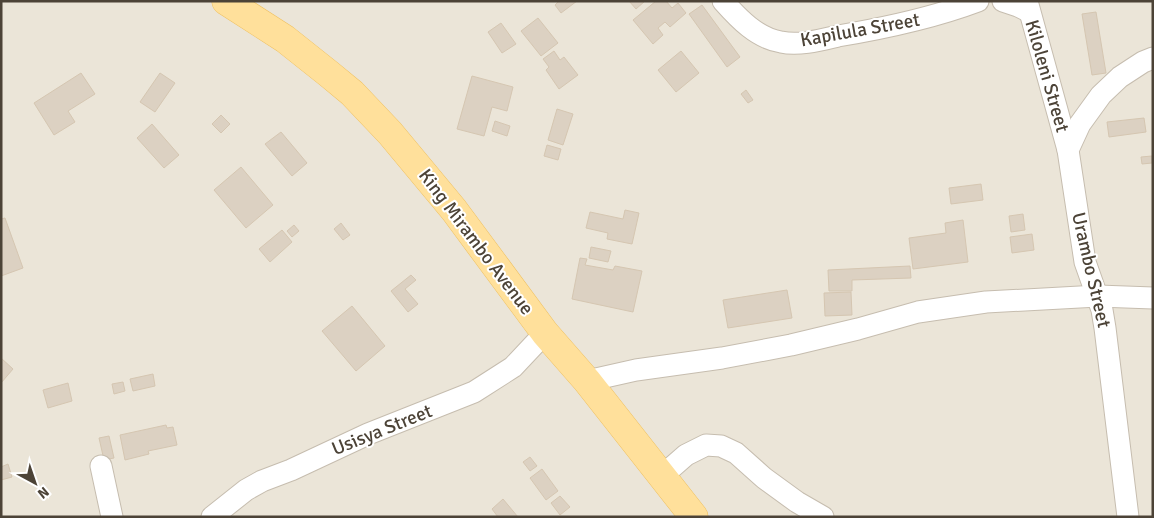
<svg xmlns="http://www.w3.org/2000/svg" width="1154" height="518" viewBox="0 0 1154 518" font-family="Signika,sans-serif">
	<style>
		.residential { fill: #ebe5d8 }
		.building { fill: #dcd1c2; stroke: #d5c6b1 }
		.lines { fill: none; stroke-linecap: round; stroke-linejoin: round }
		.minor-casing { stroke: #c6bdaf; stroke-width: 23 }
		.major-casing { stroke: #efc060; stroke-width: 29 }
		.minor { stroke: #fff; stroke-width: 21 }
		.major { stroke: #ffe09b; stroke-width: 28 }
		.labels { text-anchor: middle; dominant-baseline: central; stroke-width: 4; stroke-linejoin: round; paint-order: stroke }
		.street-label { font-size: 19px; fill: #4c4337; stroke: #fff }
	</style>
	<rect width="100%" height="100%" fill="#f6f3eb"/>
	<rect class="residential" x="1" y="1" width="1152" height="516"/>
	<g class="building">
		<path d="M559 1H577L561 13 555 5Z"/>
		<path d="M629 1H645L636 9Z"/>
		<path d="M656 1H666L672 8 678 3 686 13 670 27 665 22 658 28 663 35 653 44 633 20Z"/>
		<path d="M702 5 740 57 727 67 689 14Z"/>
		<path d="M1096 12 1106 73 1092 75 1082 14Z"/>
		<path d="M538 18 558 43 541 56 521 31Z"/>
		<path d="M501 23 516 44 502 53 488 32Z"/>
		<path d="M554 51 560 60 564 57 578 75 559 89 546 70 549 67 543 59Z"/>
		<path d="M681 51 699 73 676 92 658 70Z"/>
		<path d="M81 73 95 94 68 111 75 122 54 135 34 103Z"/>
		<path d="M160 73 175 83 155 112 140 102Z"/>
		<path d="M472 76 513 87 507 111 492 107 484 136 457 129Z"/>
		<path d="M746 90 753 100 748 103 741 94Z"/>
		<path d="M557 109 573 114 563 145 548 140Z"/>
		<path d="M221 115 230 124 221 133 212 124Z"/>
		<path d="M1144 118 1146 132 1109 137 1107 122Z"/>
		<path d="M495 121 510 126 507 136 492 131Z"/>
		<path d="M152 124 179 155 164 168 137 138Z"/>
		<path d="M281 132 307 163 292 176 265 144Z"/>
		<path d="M547 145 561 149 558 160 544 156Z"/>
		<path d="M1152 156V163L1142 164 1141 157Z"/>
		<path d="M241 167 273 205 246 228 214 190Z"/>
		<path d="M981 184 983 200 951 204 949 188Z"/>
		<path d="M625 210 639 213 632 244 607 239 608 233 586 228 590 212 623 219Z"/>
		<path d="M1023 214 1025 230 1011 232 1009 216Z"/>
		<path d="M5 218 23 268 1 276V219Z"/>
		<path d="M963 220 968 262 913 269 909 238 946 233 945 223Z"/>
		<path d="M341 223 350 235 343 240 334 229Z"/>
		<path d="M294 225 299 231 292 237 287 231Z"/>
		<path d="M282 230 292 242 270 262 259 249Z"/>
		<path d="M1032 234 1034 250 1012 253 1010 237Z"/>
		<path d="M591 247 611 251 608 262 589 258Z"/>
		<path d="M580 258 587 259 585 265 613 270 615 266 642 271 633 312 572 299Z"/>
		<path d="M910 266 911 278 852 280V291H829L828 270Z"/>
		<path d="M411 275 416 280 405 289 418 304 408 312 391 291Z"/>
		<path d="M787 290 792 318 728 328 723 300Z"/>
		<path d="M851 292 852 315 825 316 824 293Z"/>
		<path d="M352 306 385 346 356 371 322 331Z"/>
		<path d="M1 358 13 369 1 383Z"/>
		<path d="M153 374 155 386 133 391 130 379Z"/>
		<path d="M123 382 125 391 114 394 112 384Z"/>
		<path d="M68 383 72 401 48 408 43 390Z"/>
		<path d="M166 425 167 428 173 427 177 445 148 451 149 454 125 460 120 435Z"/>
		<path d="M109 436 114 458 104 460 99 438Z"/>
		<path d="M530 457 537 466 530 471 523 462Z"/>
		<path d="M8 464 12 477 1 480V467Z"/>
		<path d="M542 469 558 491 546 500 530 478Z"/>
		<path d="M560 496 570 507 560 515 551 503Z"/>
		<path d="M503 499 518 517H498L492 509Z"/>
	</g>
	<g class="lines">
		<defs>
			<g id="minor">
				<path d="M723 1C739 19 757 38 781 42 799 46 821 40 838 36 886 28 933 18 978 1"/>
				<path d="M1003 1 1018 6 1028 11"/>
				<path d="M1027 1 1068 150"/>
				<path d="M587 381 636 370 722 358 791 345 858 329 918 312 986 302 1098 296 1153 298"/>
				<path d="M101 466 112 517"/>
				<path d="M662 476 686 455 706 445 721 446 736 453 764 478 797 502 823 517"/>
				<path d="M212 517 246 490 262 481 291 470 368 434 474 392 513 367 545 333"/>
				<path d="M1128 517 1105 328 1102 310 1085 262 1068 150 1080 124 1101 95 1120 77 1143 62 1153 58"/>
			</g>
			<path id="major" d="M226 1 285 39 329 74 352 93 390 133 454 210 545 333 587 381 694 517"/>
		</defs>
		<use href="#minor" class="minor-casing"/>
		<use href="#major" class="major-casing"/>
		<use href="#minor" class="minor"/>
		<use href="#major" class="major"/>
	</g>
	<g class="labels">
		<g class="street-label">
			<text transform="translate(860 30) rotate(-10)">Kapilula Street</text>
			<text transform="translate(1047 76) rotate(74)">Kiloleni Street</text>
			<text transform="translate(476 242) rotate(53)">King Mirambo Avenue</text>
			<text transform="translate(1091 270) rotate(77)">Urambo Street</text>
			<text transform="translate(382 430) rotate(-22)">Usisya Street</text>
		</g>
	</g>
	<rect width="1154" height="518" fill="none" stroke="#4c4337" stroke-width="5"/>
	<g transform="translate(35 483) rotate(140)" stroke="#ffffff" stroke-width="4" paint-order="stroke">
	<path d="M0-4L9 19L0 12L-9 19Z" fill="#4c4337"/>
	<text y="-8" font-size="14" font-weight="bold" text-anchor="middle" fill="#4c4337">N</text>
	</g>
</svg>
